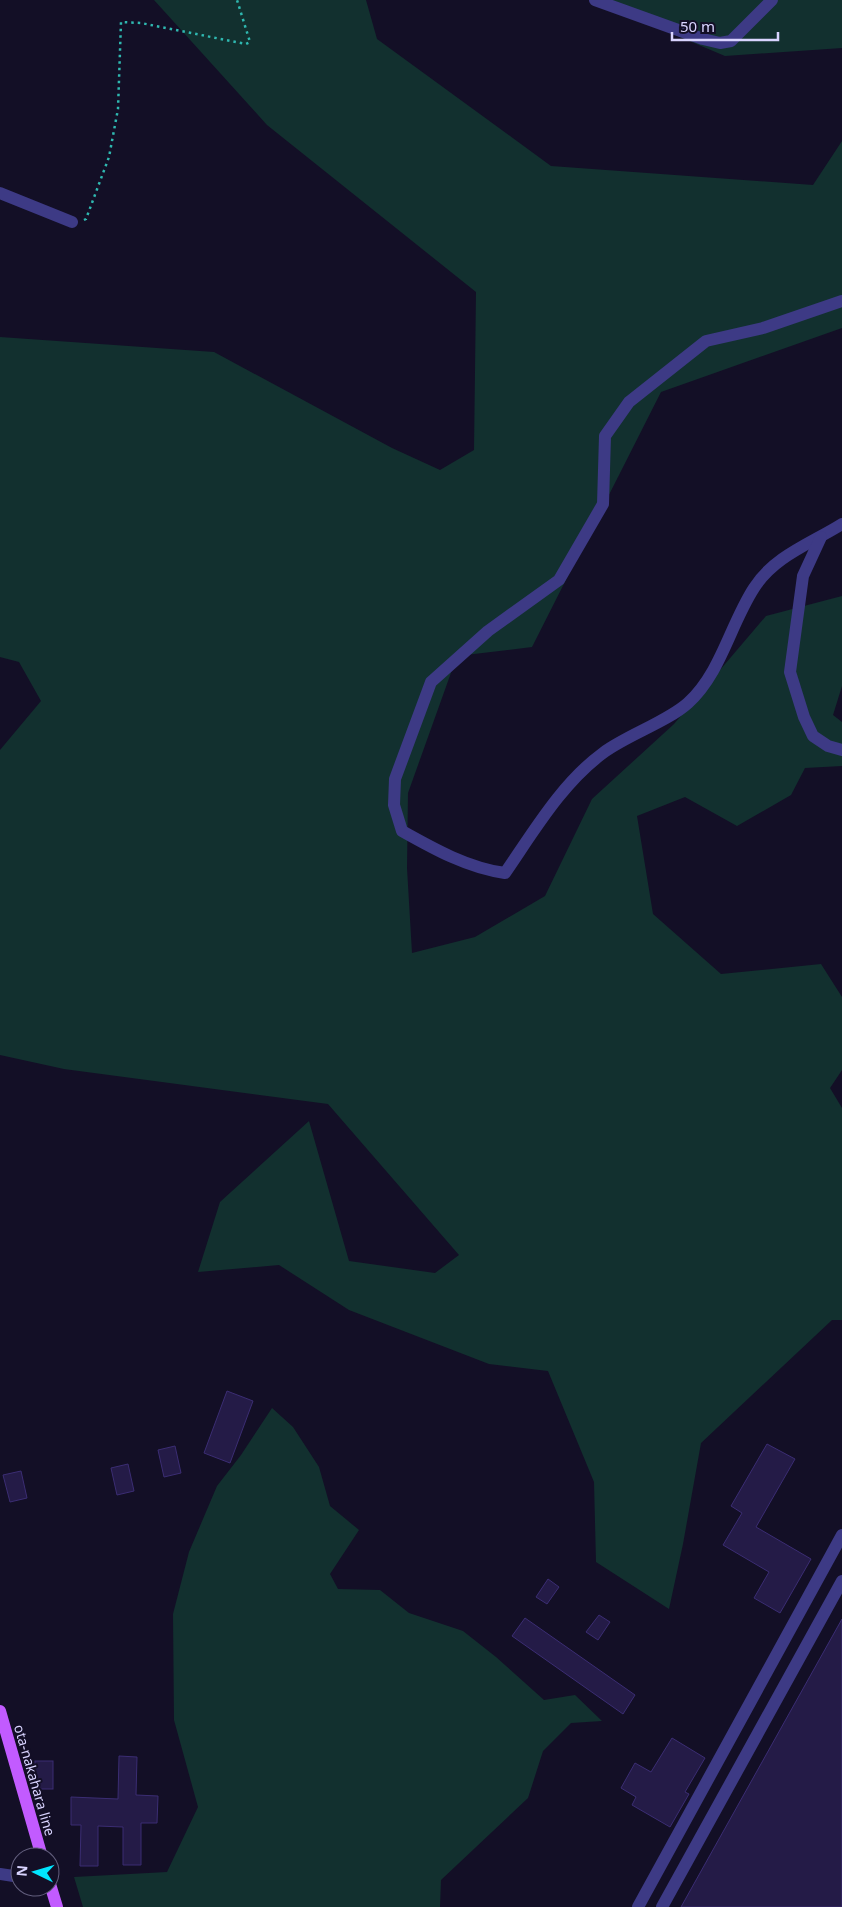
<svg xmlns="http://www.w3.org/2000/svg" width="842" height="1907" viewBox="0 0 842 1907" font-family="'Noto Sans',sans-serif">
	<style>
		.green { fill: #12302f }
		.building { fill: #241b47; stroke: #3b2d73 }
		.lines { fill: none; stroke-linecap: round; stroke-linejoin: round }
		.path { stroke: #2fb8b0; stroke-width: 2.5; stroke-dasharray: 2.5 4; stroke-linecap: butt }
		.minor { stroke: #3d3a85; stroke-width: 12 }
		.major { stroke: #c25bff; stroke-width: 12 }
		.labels { text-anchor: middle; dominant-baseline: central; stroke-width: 4; stroke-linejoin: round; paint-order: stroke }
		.street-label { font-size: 14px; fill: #d9d4ff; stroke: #130f26 }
	</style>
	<rect width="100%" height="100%" fill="#130f26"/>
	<g class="green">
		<path d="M154 0H366L377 39 551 166 813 185 842 141V328L661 392 532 647 457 656 408 793 407 868 412 953 475 937 545 896 592 799 674 724 766 616 842 596V686L833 715 842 722V766L805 768 791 795 737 826 685 797 637 816 653 914 721 974 821 964 842 997V1070L830 1088 842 1108V1320H832L701 1443 683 1544 669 1609 596 1562 594 1482 548 1371 489 1364 349 1310 279 1265 198 1272 220 1202 309 1121 349 1261 435 1273 459 1255 328 1104 64 1069 0 1055V750L41 701 19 662 0 657V337L214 352 392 448 440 470 474 450 476 292 267 125Z"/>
		<path d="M592 0H842V48L725 56Z"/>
		<path d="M272 1408 293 1427 319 1467 330 1506 359 1530 330 1574 338 1589 380 1590 409 1613 463 1631 496 1657 544 1700 575 1695 602 1721 571 1723 543 1751 528 1798 441 1880 440 1907H83L74 1877 167 1872 198 1807 174 1720 173 1614 189 1552 217 1486 241 1455Z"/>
	</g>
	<g class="building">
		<path d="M227 1391 253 1401 230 1463 204 1453Z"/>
		<path d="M767 1444 795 1459 756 1527 811 1559 780 1613 754 1598 769 1572 723 1545 742 1513 731 1506Z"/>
		<path d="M175 1446 181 1473 164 1477 158 1450Z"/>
		<path d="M128 1464 134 1491 117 1495 111 1468Z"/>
		<path d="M21 1471 27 1498 10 1502 3 1475Z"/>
		<path d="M548 1579 559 1587 547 1604 536 1597Z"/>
		<path d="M599 1615 610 1622 598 1640 586 1632Z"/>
		<path d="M525 1618 635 1695 623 1714 512 1636Z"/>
		<path d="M842 1619V1907H681Z"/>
		<path d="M672 1738 705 1758 685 1792 689 1794 670 1827 632 1805 636 1797 621 1788 635 1763 651 1772Z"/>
		<path d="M119 1756 137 1757 136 1795 158 1796 157 1823H141V1865H123V1827L98 1826V1866H80L81 1825H71V1797L118 1799Z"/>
		<rect x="35" y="1761" width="18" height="28"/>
	</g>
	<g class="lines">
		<path class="path" d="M84 220 86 219 109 157 118 109 121 22 141 23 246 44 250 42 237 0"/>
		<g class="minor">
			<path d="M595 0 703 39 720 43 731 41 772 0"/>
			<path d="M0 193 72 222"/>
			<path d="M842 301 763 328 706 341 629 402 605 436 603 504 559 580 488 631 431 682 395 779 394 805 402 831C434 849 468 868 505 873 534 831 562 783 603 753 627 735 667 722 688 703 721 673 730 625 754 588 774 556 812 543 842 524"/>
			<path d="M821 537 803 576 790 672 804 717 813 736 828 746 842 750"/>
			<path d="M0 1874 20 1877"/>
			<path d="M638 1907 842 1535"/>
			<path d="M662 1907 842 1581"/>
		</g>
		<g class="major">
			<path d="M0 1711 42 1857"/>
			<path d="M50 1884 57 1907"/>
		</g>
	</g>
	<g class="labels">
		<g class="street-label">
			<text transform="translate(35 1780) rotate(74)">ota-nakahara line</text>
		</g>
	</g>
	<g transform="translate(35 1872) rotate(275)"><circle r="24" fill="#130f26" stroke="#625e7d"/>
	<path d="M0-4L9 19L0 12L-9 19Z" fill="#00e5ff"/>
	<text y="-8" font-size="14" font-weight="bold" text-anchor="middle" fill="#d9d4ff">N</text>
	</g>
	<path d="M672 32v8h106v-8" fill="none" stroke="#d9d4ff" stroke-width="2.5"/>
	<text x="680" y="32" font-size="15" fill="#d9d4ff" stroke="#130f26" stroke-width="4" paint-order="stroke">50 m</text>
</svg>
